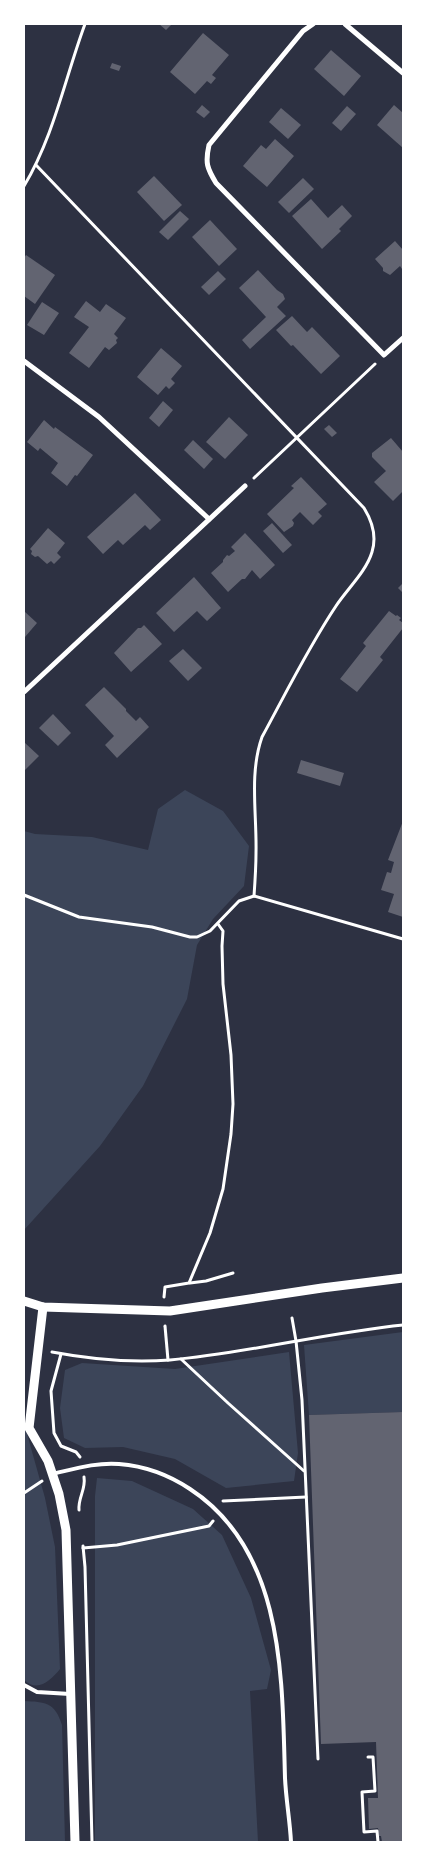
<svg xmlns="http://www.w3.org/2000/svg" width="427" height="1866" viewBox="0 0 427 1866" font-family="'Crimson Pro',serif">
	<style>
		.green { fill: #3c4559 }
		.building { fill: #626471 }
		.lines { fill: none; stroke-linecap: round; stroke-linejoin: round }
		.path { stroke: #fff; stroke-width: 3 }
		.service { stroke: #fff; stroke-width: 4 }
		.minor { stroke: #fff; stroke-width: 5 }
		.tertiary { stroke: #fff; stroke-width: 9 }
	</style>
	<rect width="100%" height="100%" fill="#2d3142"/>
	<g class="green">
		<path d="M185 790 223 811 249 846 244 886 213 919 197 945 187 999 143 1086 100 1146 24 1230V831L35 834 92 837 148 850 158 809Z"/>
		<path d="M403 1332V1412L309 1415 304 1345Z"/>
		<path d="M289 1352 298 1453 294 1481 226 1488 175 1459 123 1447 85 1448 64 1438 60 1408 65 1370 82 1363 175 1369Z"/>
		<path d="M24 1423 45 1498 55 1547 60 1669C51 1680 38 1693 24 1680Z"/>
		<path d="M97 1478 132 1481 193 1509 222 1535 251 1598 271 1670 267 1689 250 1691 258 1842H95V1496Z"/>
		<path d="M24 1701C45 1702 55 1702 62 1725L65 1842H24Z"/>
	</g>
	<g class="building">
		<path d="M159 24H170L171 25 166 30Z"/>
		<path d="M203 33 229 55 212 75 216 78 211 84 207 81 195 94 170 72Z"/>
		<path d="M331 50 361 76 344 96 314 69Z"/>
		<path d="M112 63 121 66 119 71 110 68Z"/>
		<path d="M202 105 210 112 204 118 196 112Z"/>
		<path d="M394 105 403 113V148L377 125Z"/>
		<path d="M347 106 356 114 341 131 332 123Z"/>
		<path d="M281 108 301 125 288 139 269 122Z"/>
		<path d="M275 139 294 156 267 187 243 166 261 145 266 149Z"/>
		<path d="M154 176 182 205 164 221 137 192Z"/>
		<path d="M303 178 314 189 289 213 278 202Z"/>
		<path d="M311 199 328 218 342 205 352 216 339 229 341 231 322 249 292 216Z"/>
		<path d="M180 211 189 219 168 240 159 232Z"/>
		<path d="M210 220 237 249 219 266 192 237Z"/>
		<path d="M395 241 403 250V268L402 269 400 266 390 275 383 271V268L375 259Z"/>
		<path d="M26 255 55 275 35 304 24 296V258Z"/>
		<path d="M258 270 277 290 283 294 285 299 277 307 286 316 250 349 242 340 266 317 239 288Z"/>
		<path d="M218 271 226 279 209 295 201 287Z"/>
		<path d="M86 301 100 312 106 304 126 318 114 334 118 338 116 340 117 343 109 350 105 347 89 368 69 353 89 327 74 317Z"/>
		<path d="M42 302 59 313 44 335 27 325Z"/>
		<path d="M292 316 307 332 312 327 340 356 321 374 293 345 291 346 276 330Z"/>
		<path d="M161 348 182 366 171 379 175 383 169 389 166 386 158 395 137 377Z"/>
		<path d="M163 401 173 410 159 427 149 418Z"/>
		<path d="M229 417 248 435 225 459 206 442Z"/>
		<path d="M44 420 54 429 55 427 93 455 77 476 75 475 67 486 51 473 58 463 40 448 38 451 27 442Z"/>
		<path d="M329 425 337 433 332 437 324 429Z"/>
		<path d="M391 438 403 452V491L393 501 374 482 386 471 372 457V453Z"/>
		<path d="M193 440 213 459 204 469 184 450Z"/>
		<path d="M301 477 327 504 318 512 322 516 313 525 300 512 292 520 294 523 293 526 284 532 267 514 294 488 291 486Z"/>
		<path d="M135 493 161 520 150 530 145 525 123 545 118 540 103 554 87 537Z"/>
		<path d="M272 523 292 545 283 553 263 531Z"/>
		<path d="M48 528 65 543 57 553 61 557 54 564 51 561 47 564 38 556 35 557 31 554 32 551 30 549Z"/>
		<path d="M245 533 275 565 260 579 252 570 245 579H242L228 592 211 573 223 562V560L227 555 229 556 235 551 231 547Z"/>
		<path d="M194 577 221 608 207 621 197 611 174 632 156 613Z"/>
		<path d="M403 583V593L398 588Z"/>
		<path d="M24 611 37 623 25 637 24 636Z"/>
		<path d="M389 611 396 616 397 615 401 618 399 620 403 623V628L380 657 383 660 357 692 340 679 366 646 363 643Z"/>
		<path d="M144 625 162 644 131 672 114 653 138 628H141Z"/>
		<path d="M183 649 202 668 188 681 169 661Z"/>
		<path d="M104 687 126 709V711L136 721 140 717 149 727 117 758 105 745 114 736 85 705Z"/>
		<path d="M53 714 71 733 58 746 39 728Z"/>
		<path d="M24 742 39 756 24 771Z"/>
		<path d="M301 760 344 773 340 786 297 773Z"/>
		<path d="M403 821V917L388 912 394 894 381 890 387 872 391 873 394 862 388 860Z"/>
		<path d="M403 1412V1842H382L381 1836H379L378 1828 369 1829 368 1798H378L376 1742 321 1744 309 1415Z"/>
	</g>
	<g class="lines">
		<g class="path">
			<path d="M36 165 364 508C372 521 377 536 372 552 366 572 347 589 336 606 308 648 286 693 262 737 249 774 257 814 256 853 256 867 255 882 254 896"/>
			<path d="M24 186C54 136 65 78 85 24"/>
			<path d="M254 478 375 364"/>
			<path d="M24 895 79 917 152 927 190 937H197L210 931 239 901 254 896 403 939"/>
			<path d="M190 1283 206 1281 233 1273"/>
			<path d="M164 1297 165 1287 189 1283 210 1233 223 1189 231 1134 233 1104 231 1055 223 984 222 946 223 931 218 924"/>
			<path d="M292 1318 296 1341 302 1400 318 1759"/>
			<path d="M165 1326 168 1360"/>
			<path d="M52 1352C89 1359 131 1363 170 1360 248 1353 325 1333 403 1325"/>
			<path d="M61 1354 51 1391 54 1433 61 1446 76 1452 80 1457"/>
			<path d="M181 1359 228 1403 304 1471"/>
			<path d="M24 1493 42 1481"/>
			<path d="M223 1501 306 1497"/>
			<path d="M79 1510C78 1497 86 1490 84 1477"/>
			<path d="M83 1546 85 1567 92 1842"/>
			<path d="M83 1548 117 1545 209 1526 213 1521"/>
			<path d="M368 1757H373L375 1791 362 1792 364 1832 377 1831 378 1842"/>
		</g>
		<g class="service">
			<path d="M52 1474C74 1469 97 1462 119 1464 145 1466 169 1475 190 1489 285 1551 282 1678 285 1778 286 1800 290 1821 291 1842"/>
			<path d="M24 1685 37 1692 70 1694"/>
		</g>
		<g class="minor">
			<path d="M313 24 303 31 209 145C205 163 207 168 216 183L384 355 403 338"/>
			<path d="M345 24 403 73"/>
			<path d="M24 361 99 417 209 519"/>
			<path d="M24 692 245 486"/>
		</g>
		<g class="tertiary">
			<path d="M24 1301 43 1307 170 1311 322 1288 403 1278"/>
			<path d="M43 1307 29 1428 48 1461 59 1494 66 1530 75 1842"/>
		</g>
	</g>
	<rect width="427" height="1866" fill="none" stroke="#ffffff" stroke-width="50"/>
</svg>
